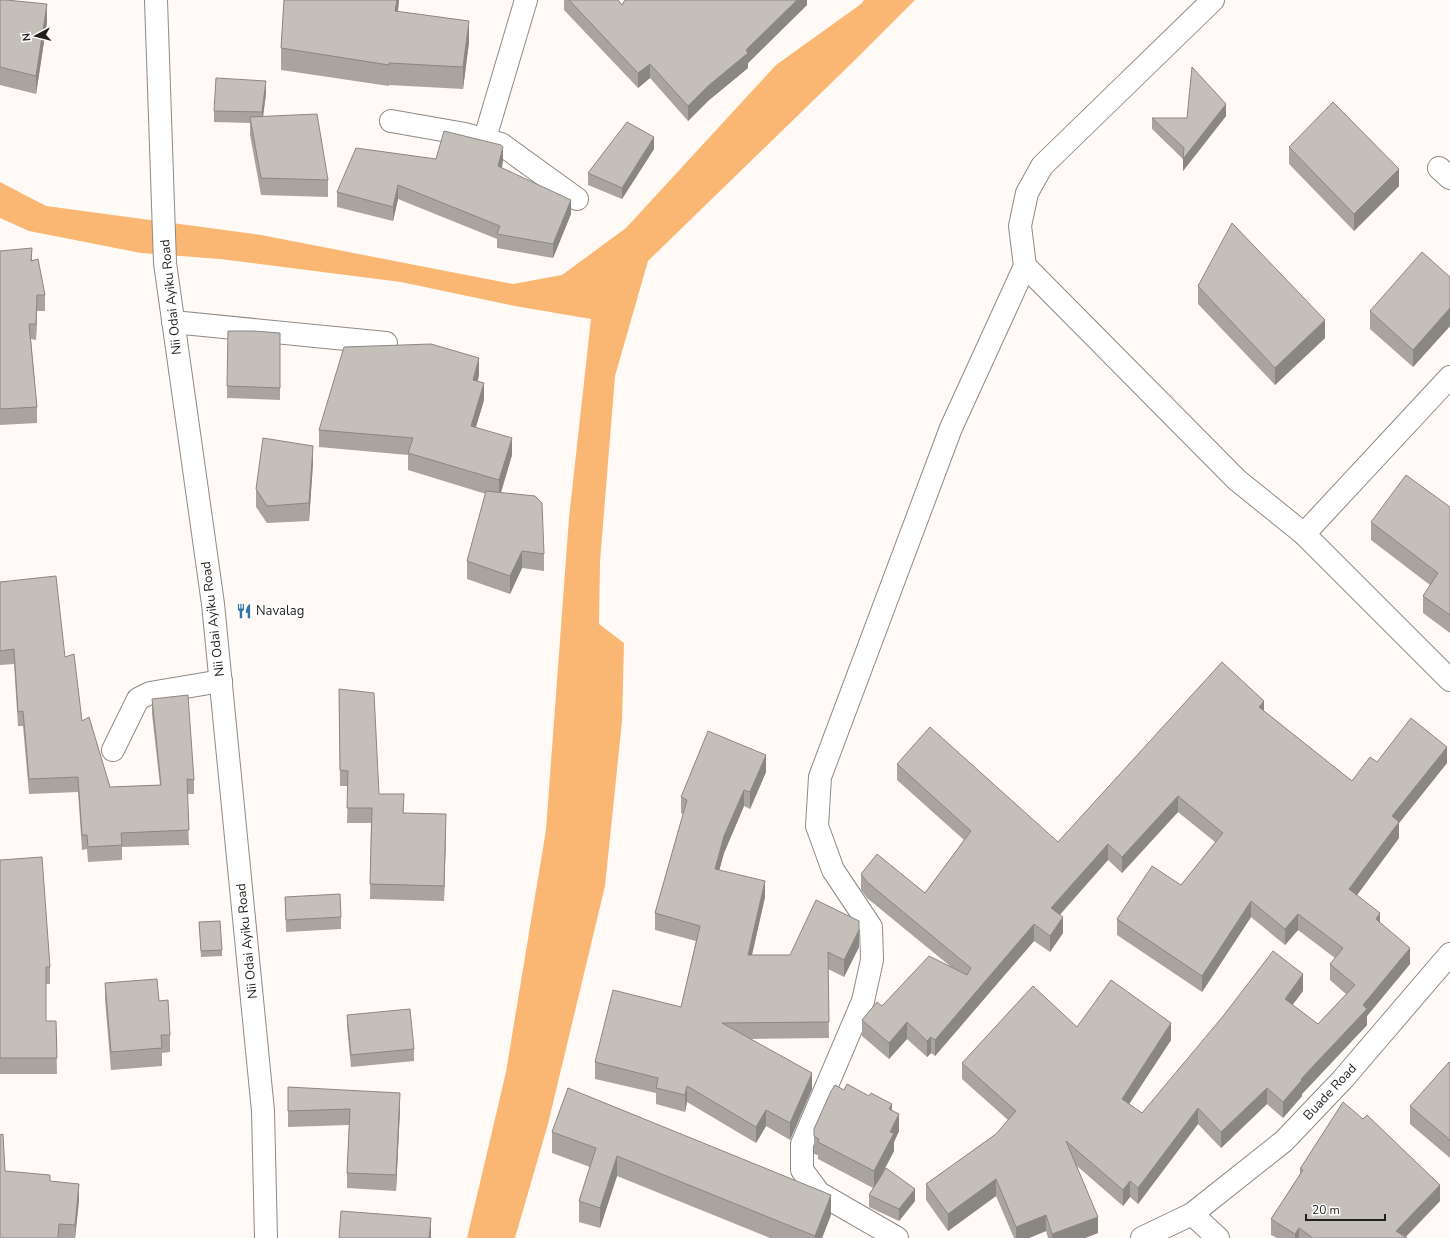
<svg xmlns="http://www.w3.org/2000/svg" width="1450" height="1238" viewBox="0 0 1450 1238" font-family="'Nunito Sans',sans-serif">
	<style>
		.water { fill: #f9b773 }
		.lines { fill: none; stroke-linecap: round; stroke-linejoin: round }
		.minor-casing { stroke: #8f8a85; stroke-width: 24 }
		.minor { stroke: #fff; stroke-width: 22 }
		.wall { fill: #a9a4a0 }
		.shaded-wall { fill: #8a8682 }
		.building { fill: #c5bfba; stroke: #8a8682 }
		.labels { text-anchor: middle; dominant-baseline: central; stroke-width: 3; stroke-linejoin: round; paint-order: stroke }
		.street-label { font-size: 13px; fill: #211f1d; stroke: #fff }
		.poi-label { font-size: 13px; fill: #211f1d; stroke: #fff; text-anchor: start }
	</style>
	<rect width="100%" height="100%" fill="#fffaf6"/>
	<path class="water" d="M864 0H915L857 58 648 261 615 376 600 562 599 624 624 643 622 721 605 886 548 1124 515 1238H467L506 1072 546 830 569 518 591 319 515 306 401 282 220 259 141 253 29 231 0 218V182L46 206 261 235 513 284 562 275 626 228 776 65 861 4Z"/>
	<g class="lines">
		<defs>
			<g id="minor">
				<path d="M156 0 165 263 213 604 263 1111 266 1238"/>
				<path d="M391 121 465 134 501 144 577 199"/>
				<path d="M485 138 526 0"/>
				<path d="M1439 168 1450 178"/>
				<path d="M1025 266 1237 480 1304 534 1450 680"/>
				<path d="M173 322 386 343"/>
				<path d="M1304 534 1450 377"/>
				<path d="M113 750 138 699 150 693 221 681"/>
				<path d="M1192 1214 1218 1238"/>
				<path d="M897 1238 819 1193 802 1170V1144L863 1001 872 960 871 927 833 870 817 826 820 777 951 428 1025 266 1020 226 1027 193 1042 166 1213 0"/>
				<path d="M1142 1238 1192 1214 1284 1141 1343 1079 1450 954"/>
			</g>
		</defs>
		<use href="#minor" class="minor-casing"/>
		<use href="#minor" class="minor"/>
	</g>
	<g class="wall">
		<path d="M0 0 47 22 36 94 0 85Z"/>
		<path d="M284 0H399L398 12 469 42 463 89 389 85V86L281 70V48Z"/>
		<path d="M564 0H618L622 5 807 0V5L748 63V68L708 101 688 121 650 78 638 88 564 10Z"/>
		<path d="M266 93 263 117 328 180V197L261 195 250 135V123L214 122V111Z"/>
		<path d="M1226 116 1183 171V159L1152 129V118H1187Z"/>
		<path d="M1289 147 1399 186 1354 231 1289 164Z"/>
		<path d="M654 149 622 199 588 185V173Z"/>
		<path d="M436 159 503 161 502 168 571 214 553 258 497 248V239L398 199 393 221 337 207V192Z"/>
		<path d="M0 251 32 260 45 295V311H37L36 340 31 339 37 407V423L0 425Z"/>
		<path d="M1450 277V326L1413 367 1370 329V311Z"/>
		<path d="M1198 286 1325 338 1275 385 1198 304Z"/>
		<path d="M280 333V400L227 398V386Z"/>
		<path d="M479 375 478 381 484 400 476 427 512 455 501 493 544 554V571L522 568 510 594 467 579V561L486 494 408 470V455L319 447V430Z"/>
		<path d="M313 463 309 521 267 523 256 507V489Z"/>
		<path d="M1450 507V633L1423 613V596L1430 585 1371 540V522Z"/>
		<path d="M0 582 65 657 82 721 110 787 160 785 152 714V699L194 780V794H187L189 845 122 847V860L88 862 87 849 82 850 78 792 29 794 23 726H18L14 664 0 665Z"/>
		<path d="M339 689 379 794 404 813 446 829 444 901 370 899 371 823H347L348 786H340Z"/>
		<path d="M1264 711 1352 781 1377 762 1447 763 1399 823V838L1357 895 1380 922 1410 964 1367 1016V1025L1302 1094V1096L1283 1118 1267 1104 1221 1148 1198 1124 1138 1204 1130 1197 1123 1206 1077 1166 1098 1233 1085 1238H1048L1046 1231 1029 1238H1014L996 1196 948 1231 926 1200V1184L996 1134 1008 1120 962 1079V1063L1077 1027 1171 1040 1129 1104 1142 1113 1303 991 1292 1005 1318 1024 1346 994 1330 980V964L1335 958 1298 930 1285 945 1251 917 1202 992 1117 935V919L1181 885 1215 842 1178 812 1122 873 1108 860 1060 915 1063 933 1050 952 1034 941 935 1056 931 1053 927 1057 907 1039 889 1059 862 1036V1020L950 966 867 898 861 890V874L925 893 964 840 897 780V764L1058 842Z"/>
		<path d="M766 772 750 809 744 806 724 853 719 870 765 897 752 955H790L859 947 844 977 828 969 829 1038 751 1039 812 1089 790 1140 766 1126 756 1143 687 1102 685 1112 656 1104V1093L595 1079V1062L681 1007 696 941 655 930V913L683 814 681 813V797Z"/>
		<path d="M0 860 50 967V984H46V1021H56L57 1074H0Z"/>
		<path d="M285 897 341 917V929L286 932Z"/>
		<path d="M199 922 222 950V956L201 957Z"/>
		<path d="M105 983 159 1001 170 1035V1052L162 1053V1066L111 1070 105 1000Z"/>
		<path d="M347 1015 414 1049V1061L351 1067 347 1026Z"/>
		<path d="M1450 1063V1158L1410 1124V1106Z"/>
		<path d="M288 1087 400 1109 396 1191 347 1188V1173L349 1125 288 1127Z"/>
		<path d="M844 1090 892 1110 899 1131 894 1142V1151L881 1176 915 1201 899 1221 869 1207V1195L873 1188 818 1159V1155L814 1154V1129Z"/>
		<path d="M552 1132 831 1215 822 1238H770L617 1176 600 1228 579 1222V1201L590 1167 552 1153Z"/>
		<path d="M1300 1169 1440 1201 1406 1237 1407 1238H1277L1271 1235V1219L1300 1174Z"/>
		<path d="M5 1171 50 1181 79 1200 75 1238H0Z"/>
	</g>
	<g class="shaded-wall">
		<path d="M397 0H399L395 33V11Z"/>
		<path d="M797 0H807V5L748 63V68L708 101 688 121V106L746 50Z"/>
		<path d="M47 4V22L36 94V76Z"/>
		<path d="M469 21V42L463 89V67Z"/>
		<path d="M650 64V78L638 88V73Z"/>
		<path d="M266 81V93L262 124V112Z"/>
		<path d="M1226 104V116L1183 171V159Z"/>
		<path d="M654 137V149L622 199V188Z"/>
		<path d="M503 147V161L498 181V166Z"/>
		<path d="M1399 169V186L1354 231V214Z"/>
		<path d="M398 185V199L393 221V207Z"/>
		<path d="M571 200V214L553 258V244Z"/>
		<path d="M32 248V263L31 261Z"/>
		<path d="M37 295V311L36 340V324Z"/>
		<path d="M1450 308V326L1413 367V350Z"/>
		<path d="M1325 320V338L1275 385V368Z"/>
		<path d="M479 358V375L473 397V380Z"/>
		<path d="M484 383V400L471 443V426Z"/>
		<path d="M512 438V455L499 498V480Z"/>
		<path d="M313 446V463L309 521V503Z"/>
		<path d="M522 551V568L510 594V576Z"/>
		<path d="M1264 701V717L1259 707Z"/>
		<path d="M1447 747V763L1399 823V838L1349 906V889L1392 816Z"/>
		<path d="M766 755V772L750 809V792Z"/>
		<path d="M744 790V806L724 853 715 886V869L724 836Z"/>
		<path d="M1178 796V812L1122 873V857Z"/>
		<path d="M446 814V829L444 901V886Z"/>
		<path d="M1108 844V860L1051 924V908Z"/>
		<path d="M765 881V897L748 972V955Z"/>
		<path d="M1251 901V917L1202 992V976Z"/>
		<path d="M1380 913V929L1376 919Z"/>
		<path d="M1298 914V930L1285 945V929Z"/>
		<path d="M1063 917V933L1050 952V936Z"/>
		<path d="M1034 924V941L935 1056V1040Z"/>
		<path d="M859 930V947L844 977V960Z"/>
		<path d="M1410 948V964L1367 1016V1025L1302 1094V1096L1283 1118V1102Z"/>
		<path d="M1303 974V991L1285 1015V999Z"/>
		<path d="M907 1022V1039L889 1059V1043Z"/>
		<path d="M1171 1023V1040L1122 1115V1099Z"/>
		<path d="M931 1037V1053L927 1057V1041Z"/>
		<path d="M812 1073V1089L790 1140V1123Z"/>
		<path d="M687 1086V1102L685 1112V1095Z"/>
		<path d="M1267 1088V1104L1221 1148V1132Z"/>
		<path d="M400 1093V1109L396 1191V1175Z"/>
		<path d="M892 1104V1121L889 1109Z"/>
		<path d="M1198 1108V1124L1138 1204V1188Z"/>
		<path d="M766 1110V1126L756 1143V1127Z"/>
		<path d="M899 1114V1131L894 1142V1151L874 1189V1171L890 1132Z"/>
		<path d="M617 1156V1176L600 1228V1208Z"/>
		<path d="M996 1179V1196L948 1231V1214Z"/>
		<path d="M1130 1181V1197L1123 1206V1190Z"/>
		<path d="M79 1184V1200L75 1238V1225Z"/>
		<path d="M1440 1185V1201L1404 1238 1396 1231Z"/>
		<path d="M915 1189V1201L899 1221V1209Z"/>
		<path d="M831 1195V1215L822 1238H815V1236Z"/>
		<path d="M1046 1215V1231L1029 1238H1016V1227Z"/>
		<path d="M1098 1217V1233L1085 1238H1052V1234Z"/>
		<path d="M431 1218V1238H429Z"/>
		<path d="M1299 1228V1238H1295V1234Z"/>
	</g>
	<g class="building">
		<path d="M0 0H6L47 4 36 76 0 67Z"/>
		<path d="M284 0H397L395 11 469 21 463 67 389 63V65L281 48Z"/>
		<path d="M569 0H618L622 5 625 0H797L746 50 748 53 708 86 688 106 650 64 638 73Z"/>
		<path d="M1192 67 1226 104 1183 159 1184 148 1152 118H1187Z"/>
		<path d="M216 78 266 81 262 112 214 111Z"/>
		<path d="M1333 102 1399 169 1354 214 1289 147Z"/>
		<path d="M317 114 328 180 261 178 250 117Z"/>
		<path d="M627 122 654 137 622 188 588 173Z"/>
		<path d="M444 131 501 145 503 147 498 166 571 200 553 244 497 234 500 226 398 185 393 207 337 192 356 148 436 159Z"/>
		<path d="M1232 223 1325 320 1275 368 1198 286Z"/>
		<path d="M32 248 31 261 38 259 45 295H37L36 324H29L37 407 0 409V251Z"/>
		<path d="M1422 252 1450 277V308L1413 350 1370 311Z"/>
		<path d="M228 331H253L280 333V388L227 386Z"/>
		<path d="M431 344 479 358 473 380 484 383 471 426 512 438 499 480 408 453 413 438 319 430 344 347Z"/>
		<path d="M263 438 313 446 309 503 267 506 256 489Z"/>
		<path d="M1406 475 1450 507V615L1423 596 1438 573 1371 522Z"/>
		<path d="M486 491 535 496 542 503 544 554 522 551 510 576 467 561Z"/>
		<path d="M56 576 65 657 74 654 82 721 89 717 110 787 161 785 152 699 188 695 194 780 187 779 189 830 121 833 122 845 88 847 87 835H82L78 777 29 779 23 711 18 712 14 649 0 651V582Z"/>
		<path d="M1222 662 1264 701 1259 707 1352 781 1370 757 1377 762 1411 718 1447 747 1392 816 1399 822 1349 889 1380 913 1376 919 1410 948 1363 1005 1367 1009 1301 1079 1302 1080 1283 1102 1267 1088 1221 1132 1198 1108 1138 1188 1130 1181 1123 1190 1066 1141 1098 1217 1052 1234 1046 1215 1016 1227 996 1179 948 1214 926 1184 996 1134 1016 1111 962 1063 1033 986 1077 1027 1111 980 1171 1023 1122 1099 1142 1113 1224 1015 1273 951 1303 974 1285 999 1318 1024 1355 985 1330 964 1343 948 1298 914 1285 929 1251 901 1202 976 1117 919 1152 866 1181 885 1223 833 1178 796 1122 857 1108 844 1051 908 1063 917 1050 936 1034 924 935 1040 931 1037 927 1041 907 1022 889 1043 862 1020 877 1002 882 1006 929 956 967 975 971 968 867 882 861 874 877 854 925 893 971 831 897 764 930 727 1058 842Z"/>
		<path d="M339 689 374 693 379 794H404L403 813 446 814 444 886 370 884 372 808H347L348 771 340 770Z"/>
		<path d="M708 731 766 755 750 792 744 790 724 836 715 869 765 881 748 955H790L816 900 859 921V930L844 960 828 952 829 1022 722 1023 812 1073 790 1123 766 1110 756 1127 687 1086 685 1095 656 1088 658 1078 595 1062 613 990 681 1007 700 926 655 913 687 800 681 797Z"/>
		<path d="M42 857 50 967H46V1021H56L57 1058H0V860Z"/>
		<path d="M340 894 341 917 286 920 285 897Z"/>
		<path d="M220 921 222 950 201 951 199 922Z"/>
		<path d="M157 979 159 1001 168 1000 170 1035H161L162 1048 111 1052 105 983Z"/>
		<path d="M410 1009 414 1049 351 1055 347 1015Z"/>
		<path d="M1449 1062 1450 1063V1140L1410 1106Z"/>
		<path d="M847 1084 869 1096 871 1093 892 1104 889 1109 899 1114 890 1132 894 1133 874 1171 818 1142 819 1139 814 1136V1129L831 1091 835 1085 844 1090Z"/>
		<path d="M288 1087 400 1093 396 1175 347 1173 350 1109 288 1111Z"/>
		<path d="M568 1088 831 1195 815 1236 617 1156 600 1208 579 1201 596 1148 552 1132Z"/>
		<path d="M1343 1102 1363 1119 1367 1115 1440 1185 1396 1231 1407 1238H1313L1299 1228 1295 1234 1271 1219 1303 1170 1300 1169Z"/>
		<path d="M3 1134 5 1171 50 1175V1181L79 1184 75 1225 59 1224 58 1238H0V1135Z"/>
		<path d="M886 1168 915 1189 899 1209 869 1195Z"/>
		<path d="M341 1211 431 1218 429 1238H339Z"/>
	</g>
	<defs>
		<symbol id="restaurant-bare" viewBox="-9 -9 18 18"><path d="M-5-6h1v4h1v-4h1v4h1v-4h1v5L-1.5 .5V6h-2V.5L-5-1ZM5-6V6H3V1.5H1.5Q1.5-4 5-6Z" fill="#3073a9" stroke="#fff" stroke-width="2.5" paint-order="stroke"/></symbol>
	</defs>
	<g fill-rule="evenodd">
		<use href="#restaurant-bare" x="233" y="600" width="22" height="22"/>
	</g>
	<g class="labels">
		<g class="street-label">
			<text transform="translate(171 297) rotate(-96)">Nii Odai Ayiku Road</text>
			<text transform="translate(213 619) rotate(-97)">Nii Odai Ayiku Road</text>
			<text transform="translate(247 941) rotate(-96)">Nii Odai Ayiku Road</text>
			<text transform="translate(1330 1092) rotate(-47)">Buade Road</text>
		</g>
		<g class="poi-label">
			<text x="256" y="611">Navalag</text>
		</g>
	</g>
	<g transform="translate(36 36) rotate(263)" stroke="#ffffff" stroke-width="3" paint-order="stroke">
	<path d="M0-3L7 15L0 10L-7 15Z" fill="#211f1d"/>
	<text y="-6" font-size="11" font-weight="bold" text-anchor="middle" fill="#211f1d">N</text>
	</g>
	<path d="M1306 1214v6h79v-6" fill="none" stroke="#211f1d" stroke-width="2"/>
	<text x="1312" y="1214" font-size="12" fill="#211f1d" stroke="#ffffff" stroke-width="3" paint-order="stroke">20 m</text>
</svg>
